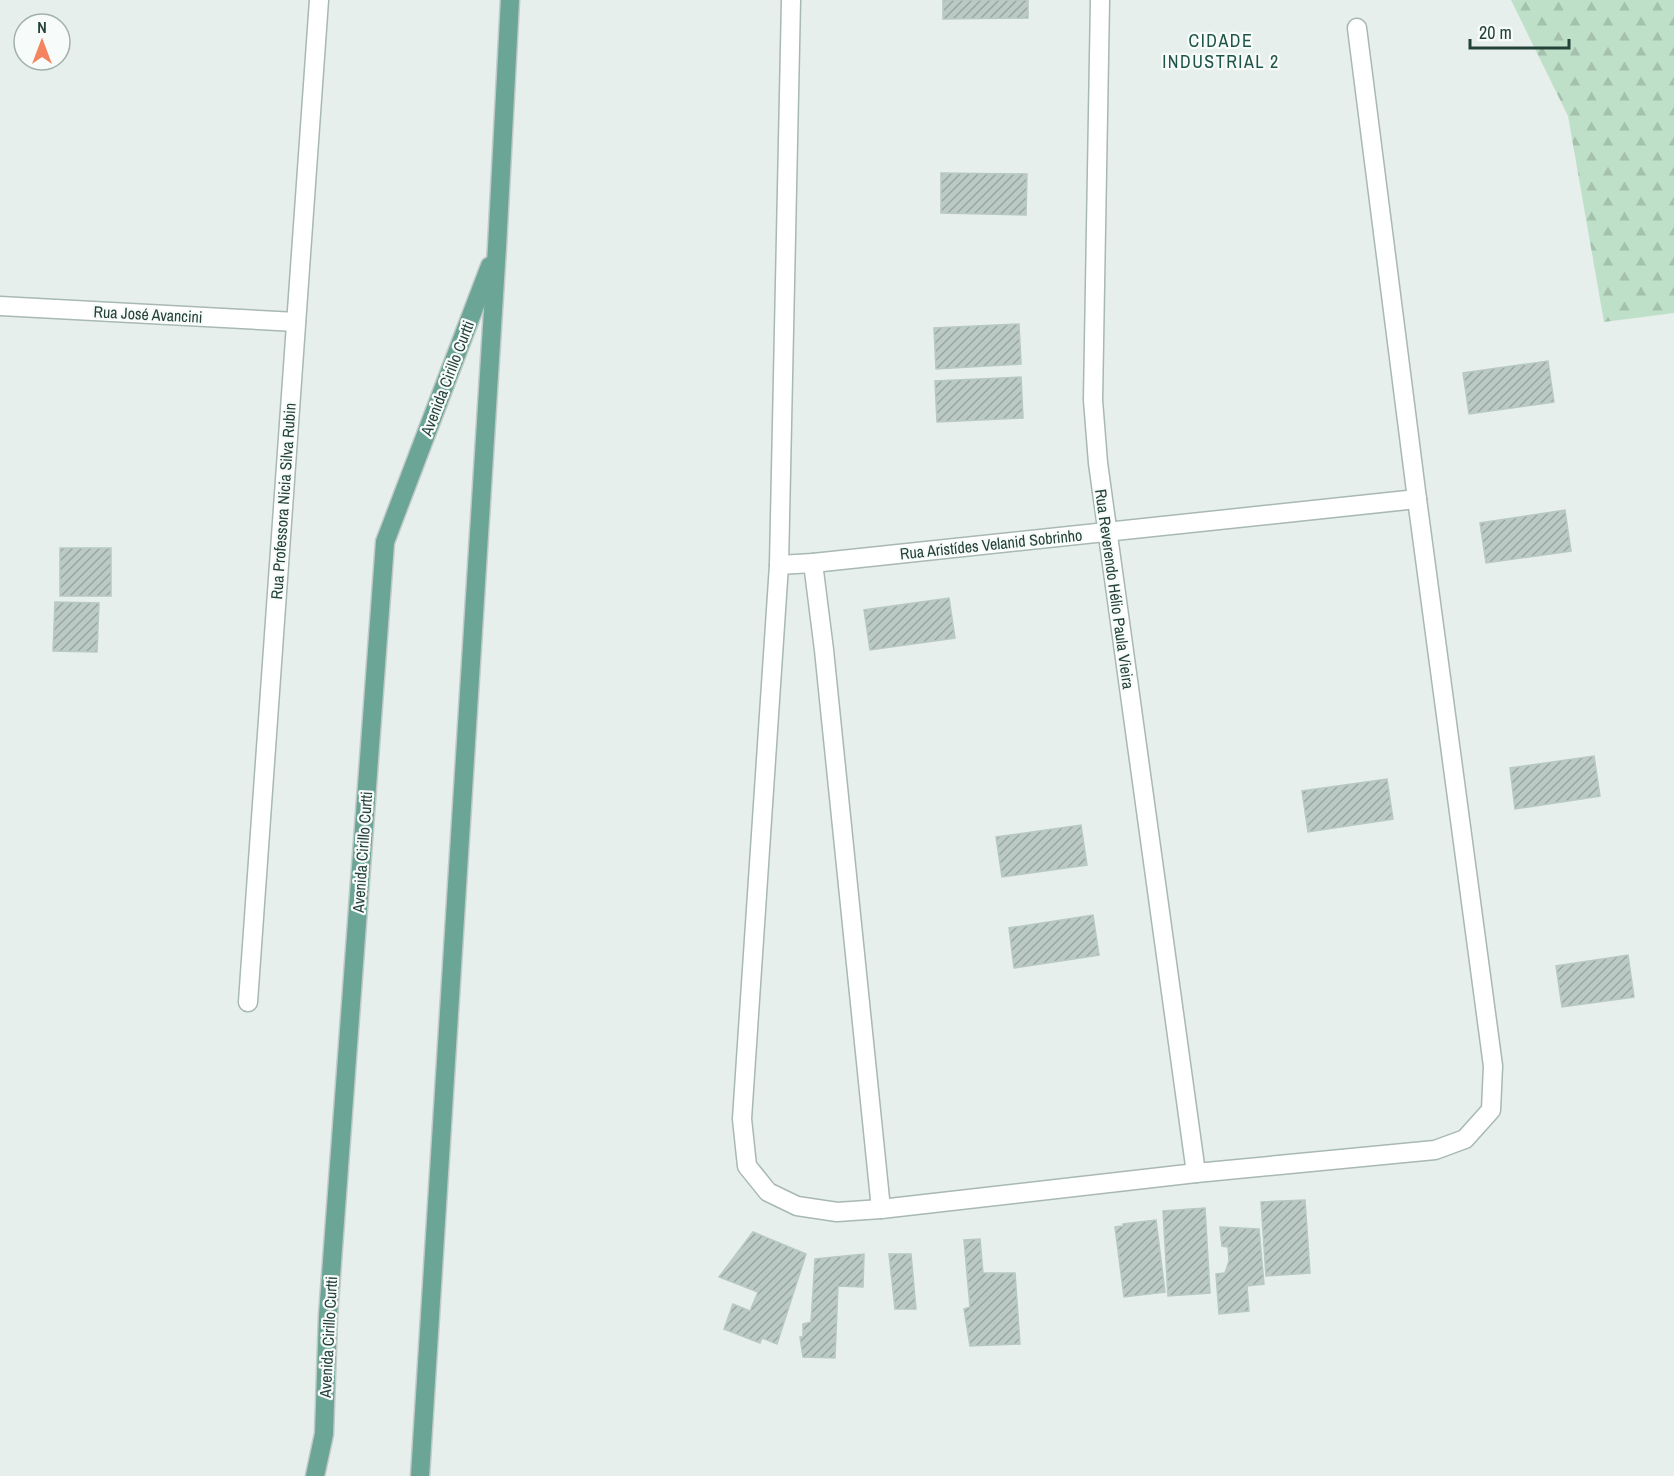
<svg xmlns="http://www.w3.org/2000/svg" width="1674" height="1476" viewBox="0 0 1674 1476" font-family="'Archivo Narrow',sans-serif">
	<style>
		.forest { fill: url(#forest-firs) }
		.building { fill: url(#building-hatch); stroke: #b8c9c2; stroke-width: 1.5 }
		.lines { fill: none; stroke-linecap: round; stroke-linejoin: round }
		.minor-casing { stroke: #a8b8b2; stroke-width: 21 }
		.primary-casing { stroke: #c2cac8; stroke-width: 21 }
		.minor { stroke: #fff; stroke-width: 18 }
		.primary { stroke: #6aa596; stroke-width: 18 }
		.labels { text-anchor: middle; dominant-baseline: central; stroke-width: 4.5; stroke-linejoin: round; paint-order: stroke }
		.street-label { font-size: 16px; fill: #24423a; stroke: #f7fbf9 }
		.neighbourhood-label { font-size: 18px; letter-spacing: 1.5px; fill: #1f5548; stroke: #f7fbf9 }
	</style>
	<defs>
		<pattern id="forest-firs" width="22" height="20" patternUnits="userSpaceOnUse" patternTransform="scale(1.5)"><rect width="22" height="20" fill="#bfe0c8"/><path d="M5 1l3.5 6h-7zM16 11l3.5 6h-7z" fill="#a4c1ad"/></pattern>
		<pattern id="building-hatch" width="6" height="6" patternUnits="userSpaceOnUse" patternTransform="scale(1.5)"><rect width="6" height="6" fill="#bbcac4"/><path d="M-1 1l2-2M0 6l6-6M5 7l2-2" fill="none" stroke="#98a6a0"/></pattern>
	</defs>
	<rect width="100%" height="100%" fill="#e6efeb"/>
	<path class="forest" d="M1511 0H1674V313L1604 322 1568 116Z"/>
	<g class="building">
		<path d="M943 0H1028V18L943 19Z"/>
		<path d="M941 173 1027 174 1026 215 941 213Z"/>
		<path d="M1019 324 1021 364 936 369 934 328Z"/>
		<path d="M1548 361 1554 402 1469 414 1463 373Z"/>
		<path d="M1021 377 1023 418 937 422 935 381Z"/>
		<path d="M1565 510 1571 551 1486 563 1480 523Z"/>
		<rect x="60" y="548" width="51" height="48"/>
		<path d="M949 598 955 638 870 650 864 610Z"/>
		<path d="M55 602 99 603 97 652 53 651Z"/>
		<path d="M1594 756 1600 796 1515 809 1510 768Z"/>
		<path d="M1387 779 1393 819 1308 832 1302 791Z"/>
		<path d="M1081 825 1087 865 1002 877 996 837Z"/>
		<path d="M1093 915 1099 955 1014 968 1009 928Z"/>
		<path d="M1628 955 1634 997 1562 1007 1556 966Z"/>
		<path d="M1305 1200 1310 1273 1266 1276 1261 1202Z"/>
		<path d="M1205 1208 1210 1293 1168 1296 1163 1211Z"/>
		<path d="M1156 1220 1165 1292 1124 1297 1115 1227 1123 1226V1224Z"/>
		<path d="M1220 1227 1259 1229 1264 1284 1247 1286 1249 1311 1219 1314 1216 1274 1225 1273 1229 1261 1228 1247 1222 1246Z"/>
		<path d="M753 1232 806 1254 777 1344 762 1338 760 1343 724 1329 733 1304 750 1311 758 1292 719 1277Z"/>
		<path d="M980 1239 983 1273H1015L1020 1344 970 1346 964 1309 970 1307 964 1240Z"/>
		<path d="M864 1254 863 1287 838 1286 835 1358 803 1357 800 1337H803V1324L811 1322 815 1259Z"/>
		<path d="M889 1254H911L916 1309H895Z"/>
	</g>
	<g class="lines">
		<defs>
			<g id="minor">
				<path d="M791 0 779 565 742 1119 747 1166 768 1192 797 1206 837 1212 881 1209 1196 1173 1435 1150 1465 1139 1491 1110 1493 1066 1417 499 1357 28"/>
				<path d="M1100 0 1093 400 1098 463 1196 1173"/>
				<path d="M0 306 296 322"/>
				<path d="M813 563 824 650 881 1209"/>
				<path d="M779 565 813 563 1417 499"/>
				<path d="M248 1002 319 0"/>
			</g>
			<g id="primary">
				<path d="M315 1476 324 1434 328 1316 385 542 490 266"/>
				<path d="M420 1476 497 247 510 0"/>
			</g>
		</defs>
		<use href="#minor" class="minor-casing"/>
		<use href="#primary" class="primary-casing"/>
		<use href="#minor" class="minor"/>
		<use href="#primary" class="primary"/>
	</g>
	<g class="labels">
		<g class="street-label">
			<text transform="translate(148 314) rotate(3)">Rua José Avancini</text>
			<text transform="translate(447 378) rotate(-69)">Avenida Cirillo Curtti</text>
			<text transform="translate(283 501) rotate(-86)">Rua Professora Nicia Silva Rubin</text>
			<text transform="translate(991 544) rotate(-6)">Rua Aristídes Velanid Sobrinho</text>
			<text transform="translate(1115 589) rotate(82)">Rua Reverendo Hélio Paula Vieira</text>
			<text transform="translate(362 852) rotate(-86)">Avenida Cirillo Curtti</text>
			<text transform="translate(328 1337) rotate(-87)">Avenida Cirillo Curtti</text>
		</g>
		<g class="neighbourhood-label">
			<text x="1221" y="40">CIDADE<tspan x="1221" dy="21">INDUSTRIAL 2</tspan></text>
		</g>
	</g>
	<g transform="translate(42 42)"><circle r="28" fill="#f7fbf9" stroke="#a3b1ad" stroke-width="1.5"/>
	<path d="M0-4.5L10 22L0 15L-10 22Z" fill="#f4845f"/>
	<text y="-9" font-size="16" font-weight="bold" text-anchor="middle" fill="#24423a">N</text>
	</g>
	<path d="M1470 39v9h99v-9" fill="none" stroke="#24423a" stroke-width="3"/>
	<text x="1479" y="39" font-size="18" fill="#24423a" stroke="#f7fbf9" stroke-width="4.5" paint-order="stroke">20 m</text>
</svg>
